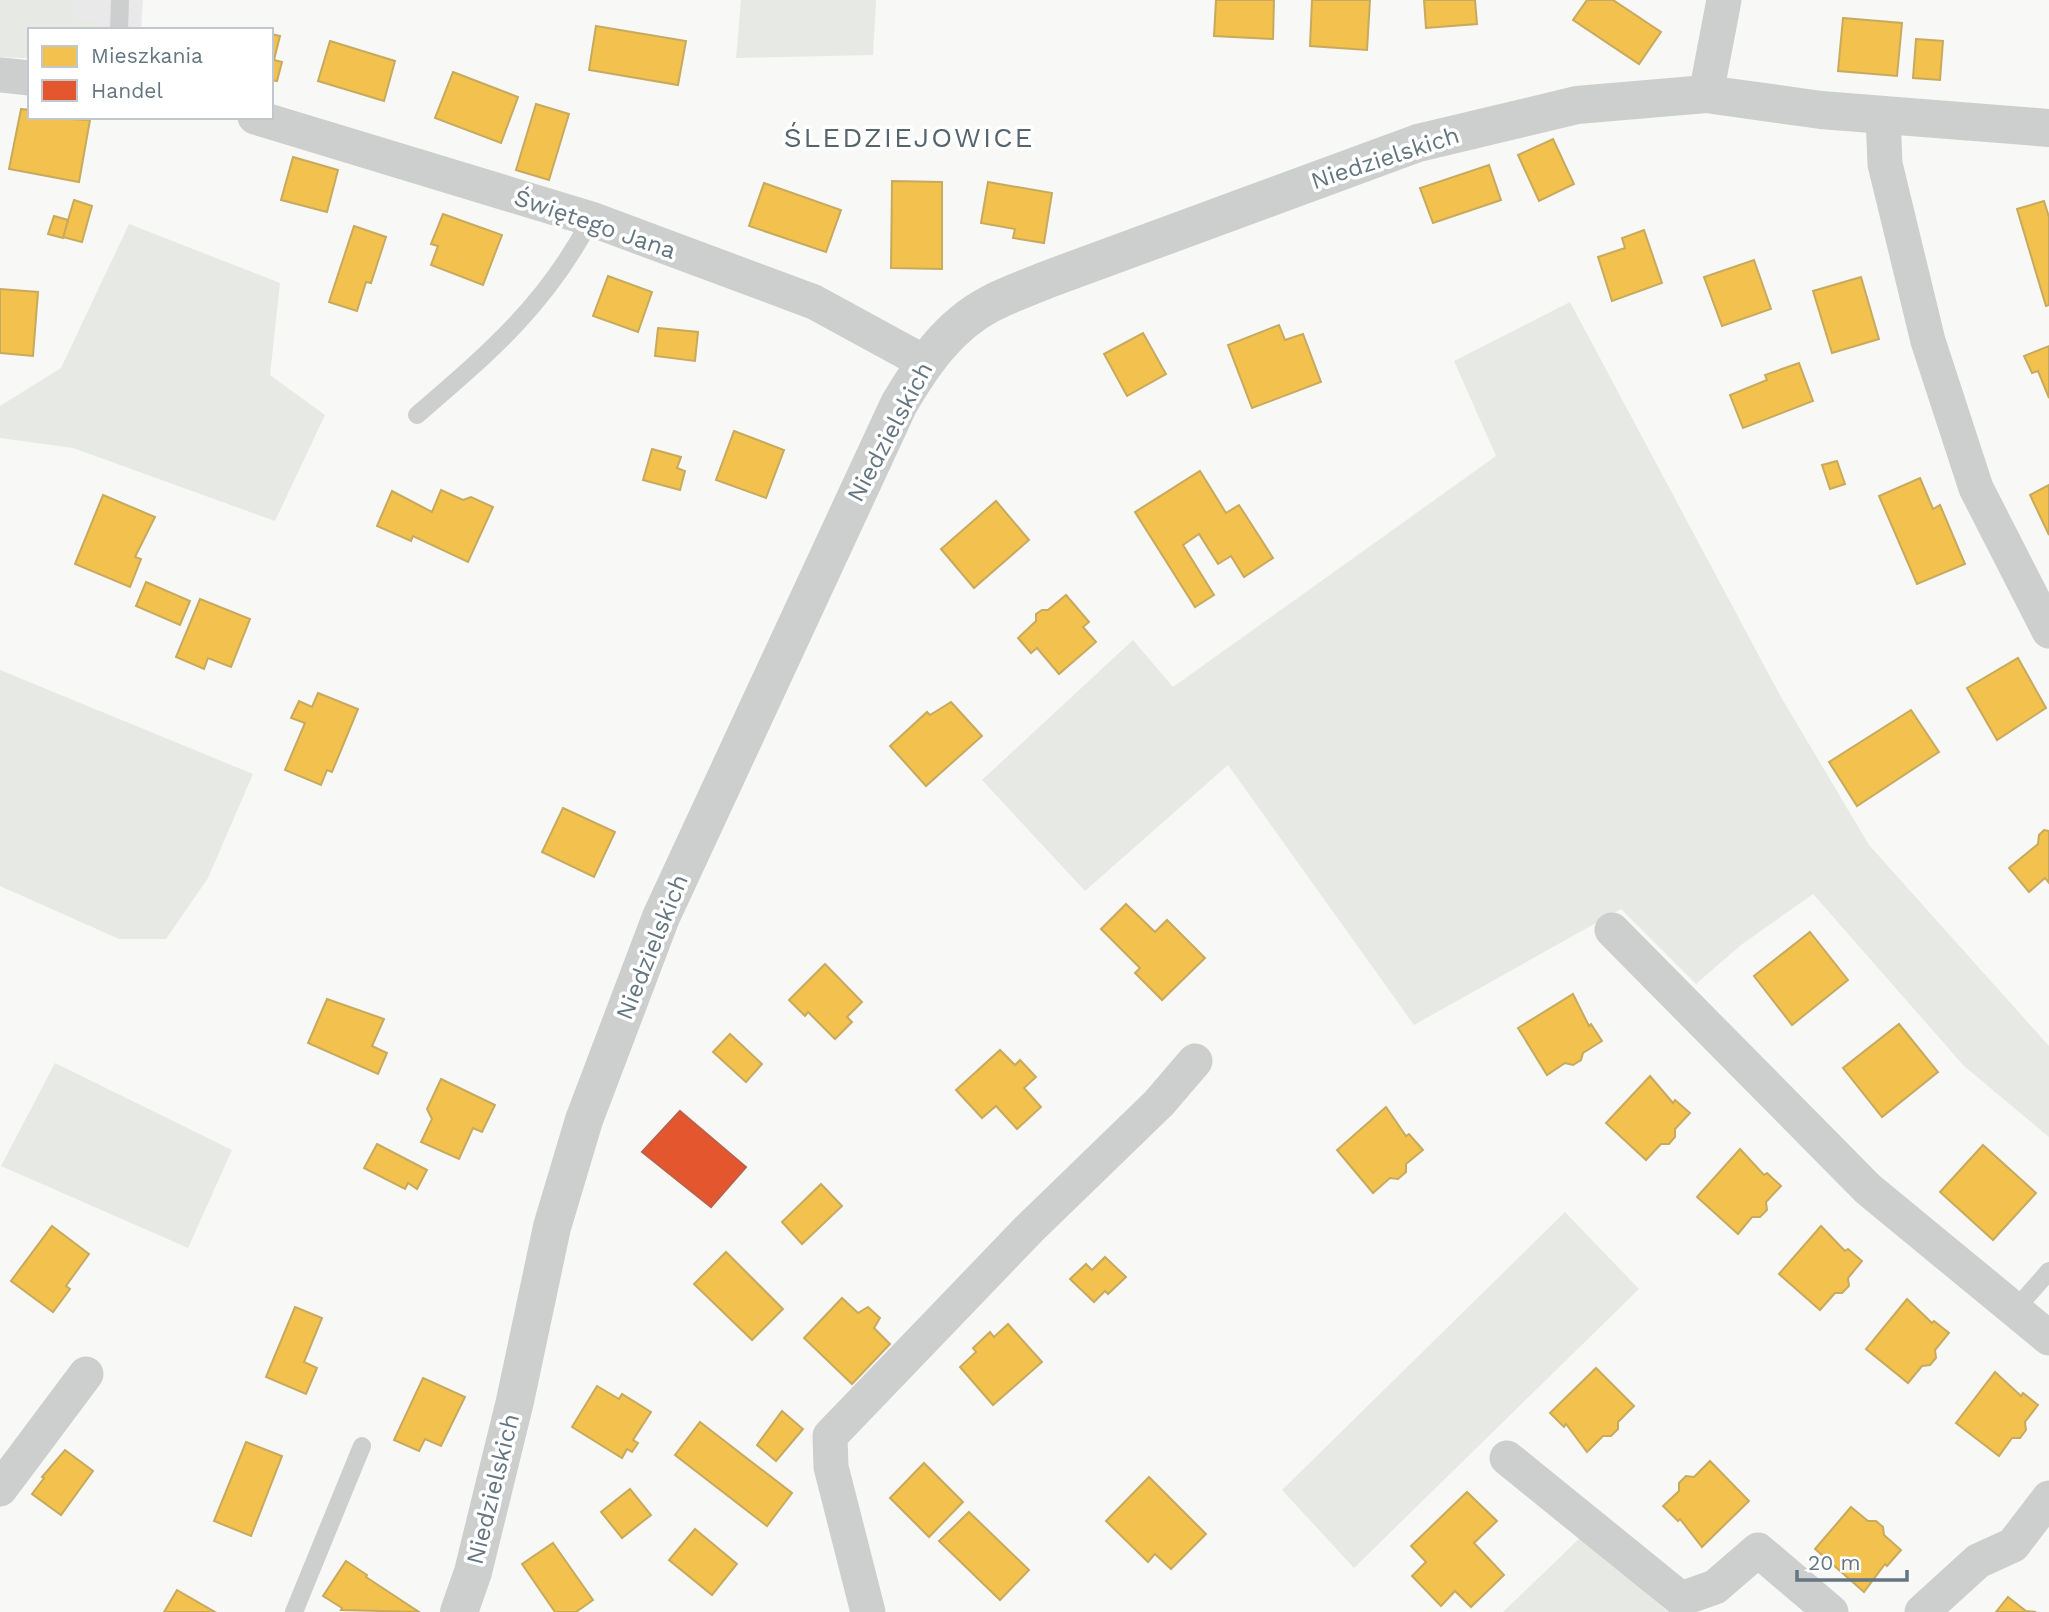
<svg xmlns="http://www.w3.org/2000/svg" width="2049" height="1612" viewBox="0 0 2049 1612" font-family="'Work Sans',sans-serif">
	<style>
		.built { fill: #e8e9e8 }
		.green { fill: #e7eae4 }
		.homes { fill: #f2c14e; stroke: #c7aa5d; stroke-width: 2 }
		.shops { fill: #e4572e; stroke: #be6047; stroke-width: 2 }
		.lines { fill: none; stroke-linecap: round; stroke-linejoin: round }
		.service { stroke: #cdcece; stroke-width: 18 }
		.minor { stroke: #cdcece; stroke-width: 35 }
		.tertiary { stroke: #cdcece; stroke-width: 38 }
		.labels { text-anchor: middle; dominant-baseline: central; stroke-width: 7; stroke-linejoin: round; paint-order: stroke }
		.street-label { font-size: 24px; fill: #647681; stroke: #fff }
		.quarter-label { font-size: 28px; letter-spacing: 2px; fill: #56646c; stroke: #fff }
	</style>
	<rect width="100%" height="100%" fill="#f8f8f7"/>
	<path class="built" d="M0 0H143L141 30H30V58L0 57Z"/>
	<g class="green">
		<path d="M0 0H73L72 22H96V30H30V58L0 57Z"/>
		<path d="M741 0H876L873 55 736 58Z"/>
		<path d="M129 224 280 283 270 375 325 415 275 521 73 448 0 438V406L61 368Z"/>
		<path d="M1570 302 1781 697 1869 845 2049 1046V1137L1964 1066 1813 894 1741 945 1696 984 1621 909 1414 1025 1228 765 1085 891 982 780 1133 640 1173 687 1496 456 1454 361Z"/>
		<path d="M0 670 253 774 208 878 166 939H119L0 886Z"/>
		<path d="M55 1063 232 1150 188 1248 1 1166Z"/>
		<path d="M1565 1212 1639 1289 1354 1568 1282 1490Z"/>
		<path d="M1581 1537 1668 1612H1503Z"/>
	</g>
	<g class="homes">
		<path d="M1216 0H1274L1273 39 1214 36Z"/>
		<path d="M1312 0H1370L1367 50 1310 46Z"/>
		<path d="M1424 0H1475L1477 24 1426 28Z"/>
		<path d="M1587 0H1613L1661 32 1639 64 1573 20Z"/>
		<path d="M1843 18 1902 23 1897 76 1838 71Z"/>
		<path d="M596 26 686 41 678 85 589 70Z"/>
		<path d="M271 34 280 36 274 60 282 62 277 81 271 80Z"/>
		<path d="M1916 39 1943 41 1940 80 1913 78Z"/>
		<path d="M330 41 395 61 384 101 318 81Z"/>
		<path d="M453 72 518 97 501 143 435 118Z"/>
		<path d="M536 104 569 114 549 180 516 170Z"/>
		<path d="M21 109 30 110V117L90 120 79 182 9 169Z"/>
		<path d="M1553 139 1574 184 1539 201 1518 155Z"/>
		<path d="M293 157 338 170 327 212 281 200Z"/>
		<path d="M1489 165 1501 200 1433 223 1420 188Z"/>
		<path d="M892 181 942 182V269L891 268Z"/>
		<path d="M988 182 1052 193 1044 243 1013 238 1015 229 981 223Z"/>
		<path d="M764 183 841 210 826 252 749 226Z"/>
		<path d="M74 200 92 206 82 242 63 237Z"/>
		<path d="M2044 201 2049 217V305L2046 306 2017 209Z"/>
		<path d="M443 214 502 235 483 285 431 265 438 246 431 244Z"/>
		<path d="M54 216 68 220 63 238 48 234Z"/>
		<path d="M354 226 386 237 371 283 366 282 357 311 329 302Z"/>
		<path d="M1644 230 1662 283 1612 301 1598 257 1625 248 1622 238Z"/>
		<path d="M1754 260 1771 309 1722 326 1704 277Z"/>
		<path d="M608 276 652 292 638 332 593 316Z"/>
		<path d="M1861 277 1879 339 1832 353 1813 291Z"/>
		<path d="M0 289 38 292 33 356 0 353Z"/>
		<path d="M1279 325 1285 340 1303 334 1321 382 1252 408 1228 345Z"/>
		<path d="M658 328 698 332 695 361 655 356Z"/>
		<path d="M1143 333 1166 374 1127 396 1104 354Z"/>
		<path d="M2049 346V398L2038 371 2032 373 2024 356Z"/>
		<path d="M1799 363 1813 401 1743 428 1730 395 1767 380 1765 375Z"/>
		<path d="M734 431 784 450 766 498 716 480Z"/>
		<path d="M652 449 681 457 677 468 685 471 680 490 643 480Z"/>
		<path d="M1837 461 1845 484 1830 489 1822 465Z"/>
		<path d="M1200 471 1226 513 1239 505 1273 558 1244 577 1231 556 1218 564 1199 534 1183 545 1214 595 1195 607 1135 512Z"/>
		<path d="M1920 478 1933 509 1940 505 1965 564 1917 584 1879 496Z"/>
		<path d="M2049 485V535L2030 495Z"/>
		<path d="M441 490 463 500 471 497 493 507 468 562 413 536 411 541 377 526 392 491 432 512Z"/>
		<path d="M103 495 155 517 135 557 141 559 130 587 75 564Z"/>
		<path d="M996 501 1029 540 974 588 941 549Z"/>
		<path d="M146 582 190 601 180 625 136 606Z"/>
		<path d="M1066 595 1089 622 1083 627 1096 642 1059 674 1037 648 1031 653 1018 638 1036 621V614L1042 610H1048Z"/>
		<path d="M200 599 250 619 231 667 208 658 204 669 176 657Z"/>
		<path d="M2018 658 2046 708 1997 740 1967 688Z"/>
		<path d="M318 693 358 709 332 772 327 770 321 785 285 770 305 723 291 718 299 701 312 707Z"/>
		<path d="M951 702 982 736 926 786 890 746 927 712 930 715Z"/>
		<path d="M1911 710 1939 752 1857 806 1829 762Z"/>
		<path d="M563 808 615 832 594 877 542 852Z"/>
		<path d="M2044 830 2049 831V883L2045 878 2029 892 2009 868 2038 844 2039 835Z"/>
		<path d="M1126 904 1155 932 1167 920 1205 958 1162 1000 1135 973 1140 968 1101 929Z"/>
		<path d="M1810 932 1848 980 1792 1025 1754 976Z"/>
		<path d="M825 964 862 1002 847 1017 852 1022 835 1039 808 1012 805 1016 789 1000Z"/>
		<path d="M1573 994 1589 1026 1591 1024 1602 1041 1583 1053 1581 1060 1573 1065 1565 1063 1547 1075 1518 1028Z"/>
		<path d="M327 999 384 1019 372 1046 387 1053 378 1074 308 1043Z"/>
		<path d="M1899 1024 1938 1072 1882 1117 1843 1068Z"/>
		<path d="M730 1034 762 1064 746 1082 713 1052Z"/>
		<path d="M1000 1050 1015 1065 1020 1060 1036 1077 1024 1088 1041 1107 1017 1129 996 1106 982 1118 956 1090Z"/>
		<path d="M1650 1076 1673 1103 1675 1100 1690 1113 1675 1129V1137L1669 1144H1661L1646 1160 1606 1123Z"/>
		<path d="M441 1079 495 1105 482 1132 473 1128 459 1159 421 1142 432 1119 427 1109Z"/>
		<path d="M1386 1107 1406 1136 1409 1134 1423 1150 1406 1164V1172L1398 1179 1390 1178 1373 1193 1337 1150Z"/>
		<path d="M377 1144 427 1170 417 1189 408 1183 405 1189 364 1168Z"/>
		<path d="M1983 1145 2036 1193 1993 1240 1940 1192Z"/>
		<path d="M1740 1149 1764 1175 1767 1173 1781 1186 1766 1202 1767 1210 1760 1217H1752L1738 1234 1697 1197Z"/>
		<path d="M821 1184 842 1206 802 1244 782 1222Z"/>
		<path d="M52 1226 89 1254 66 1286 70 1289 53 1312 11 1281Z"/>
		<path d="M1821 1226 1845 1251 1848 1249 1862 1261 1848 1278 1849 1286 1842 1293H1835L1820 1310 1779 1274Z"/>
		<path d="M726 1252 783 1309 752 1340 694 1284Z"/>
		<path d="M1105 1257 1126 1277 1108 1294 1105 1291 1094 1302 1070 1279 1086 1264 1092 1270Z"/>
		<path d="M842 1298 858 1313 868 1307 880 1318 874 1328 890 1344 852 1384 804 1338Z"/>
		<path d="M1907 1299 1932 1323 1934 1321 1949 1333 1935 1350 1936 1358 1930 1365 1922 1366 1908 1383 1866 1349Z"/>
		<path d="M295 1307 322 1318 304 1362 317 1368 306 1394 266 1377Z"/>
		<path d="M1008 1324 1042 1362 993 1405 960 1367 976 1352 973 1348 990 1332 994 1337Z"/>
		<path d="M1596 1368 1634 1406 1618 1422V1429L1611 1436H1603L1587 1452 1566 1424 1564 1427 1550 1413Z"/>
		<path d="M1995 1372 2021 1396 2023 1393 2038 1405 2025 1422 2026 1430 2020 1438H2012L1999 1456 1956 1423Z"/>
		<path d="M423 1378 465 1397 441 1446 425 1439 419 1451 394 1440Z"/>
		<path d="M597 1386 619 1399 622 1394 651 1412 633 1440 638 1443 632 1452 627 1449 622 1458 572 1427Z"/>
		<path d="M782 1411 803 1429 776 1461 757 1445Z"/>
		<path d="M700 1422 792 1493 767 1526 675 1455Z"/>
		<path d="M246 1442 282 1456 251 1536 214 1521Z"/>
		<path d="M65 1450 93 1471 61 1515 32 1494 44 1478 42 1477Z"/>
		<path d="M1710 1461 1749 1501 1702 1547 1680 1519 1678 1521 1663 1506 1679 1491V1483L1686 1476 1694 1477Z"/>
		<path d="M924 1463 963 1502 929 1537 890 1498Z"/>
		<path d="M1149 1477 1206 1534 1171 1569 1155 1554 1148 1562 1106 1521Z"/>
		<path d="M630 1489 651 1515 622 1538 601 1512Z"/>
		<path d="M1467 1492 1497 1521 1474 1543 1504 1575 1471 1607 1455 1591 1441 1606 1412 1576 1426 1562 1411 1546Z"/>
		<path d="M1851 1507 1868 1521H1876L1883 1527 1884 1535 1901 1550 1887 1566 1885 1564 1864 1592 1815 1549Z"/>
		<path d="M969 1512 1029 1570 1000 1600 939 1541Z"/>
		<path d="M695 1529 737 1564 712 1595 669 1560Z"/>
		<path d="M553 1543 593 1600 576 1612H555L522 1564Z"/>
		<path d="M346 1561 367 1575 366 1577 419 1612 341 1610 342 1608 323 1596Z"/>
		<path d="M177 1590 215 1612H164Z"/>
		<path d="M2008 1597 2026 1611 2036 1612H1996Z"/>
	</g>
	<path class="shops" d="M680 1111 746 1167 711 1207 642 1152Z"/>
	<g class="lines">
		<g class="service">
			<path d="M119 30 120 0"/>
			<path d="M417 415C489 353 546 305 591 219"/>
			<path d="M2014 1311 2049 1271"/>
			<path d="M294 1612 362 1446"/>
		</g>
		<g class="minor">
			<path d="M0 75 30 78"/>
			<path d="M1706 94 1724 0"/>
			<path d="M1883 116 1885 164 1928 341 1976 488 2049 631"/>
			<path d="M255 117 591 219 814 302 924 362"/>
			<path d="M1612 930 1868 1189 2049 1338"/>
			<path d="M1507 1458 1681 1599 1715 1587 1758 1550 1831 1612"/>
			<path d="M0 1489 86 1374"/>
			<path d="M868 1612 831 1467 830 1436 1029 1229 1159 1103 1195 1061"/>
			<path d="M1922 1612 1978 1561 2013 1545 2049 1498"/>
		</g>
		<path class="tertiary" d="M459 1612 473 1572 515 1401 552 1227 584 1120 661 917 899 404C922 365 948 326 990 304 1007 295 1027 288 1046 280L1418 143 1577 105 1706 94 1821 110 2049 128"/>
	</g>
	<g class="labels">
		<g class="street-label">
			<text transform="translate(1385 158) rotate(-18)">Niedzielskich</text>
			<text transform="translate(595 224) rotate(19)">Świętego Jana</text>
			<text transform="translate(890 432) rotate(-62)">Niedzielskich</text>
			<text transform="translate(652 947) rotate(-68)">Niedzielskich</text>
			<text transform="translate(493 1489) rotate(-76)">Niedzielskich</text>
		</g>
		<g class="quarter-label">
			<text x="909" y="137">ŚLEDZIEJOWICE</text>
		</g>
	</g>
	<rect x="28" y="28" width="245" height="91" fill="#ffffff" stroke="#c1c8cd" stroke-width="2"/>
	<rect x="42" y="46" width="35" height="21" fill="#f2c14e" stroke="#c1c8cd" stroke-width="2"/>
	<text x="91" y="63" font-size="21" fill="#647681">Mieszkania</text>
	<rect x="42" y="80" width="35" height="21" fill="#e4572e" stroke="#c1c8cd" stroke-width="2"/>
	<text x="91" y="98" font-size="21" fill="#647681">Handel</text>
	<path d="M1797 1570v10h110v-10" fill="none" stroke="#647681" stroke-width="3.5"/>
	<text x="1808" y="1570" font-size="21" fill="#647681" stroke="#ffffff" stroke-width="5" paint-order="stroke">20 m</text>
</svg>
